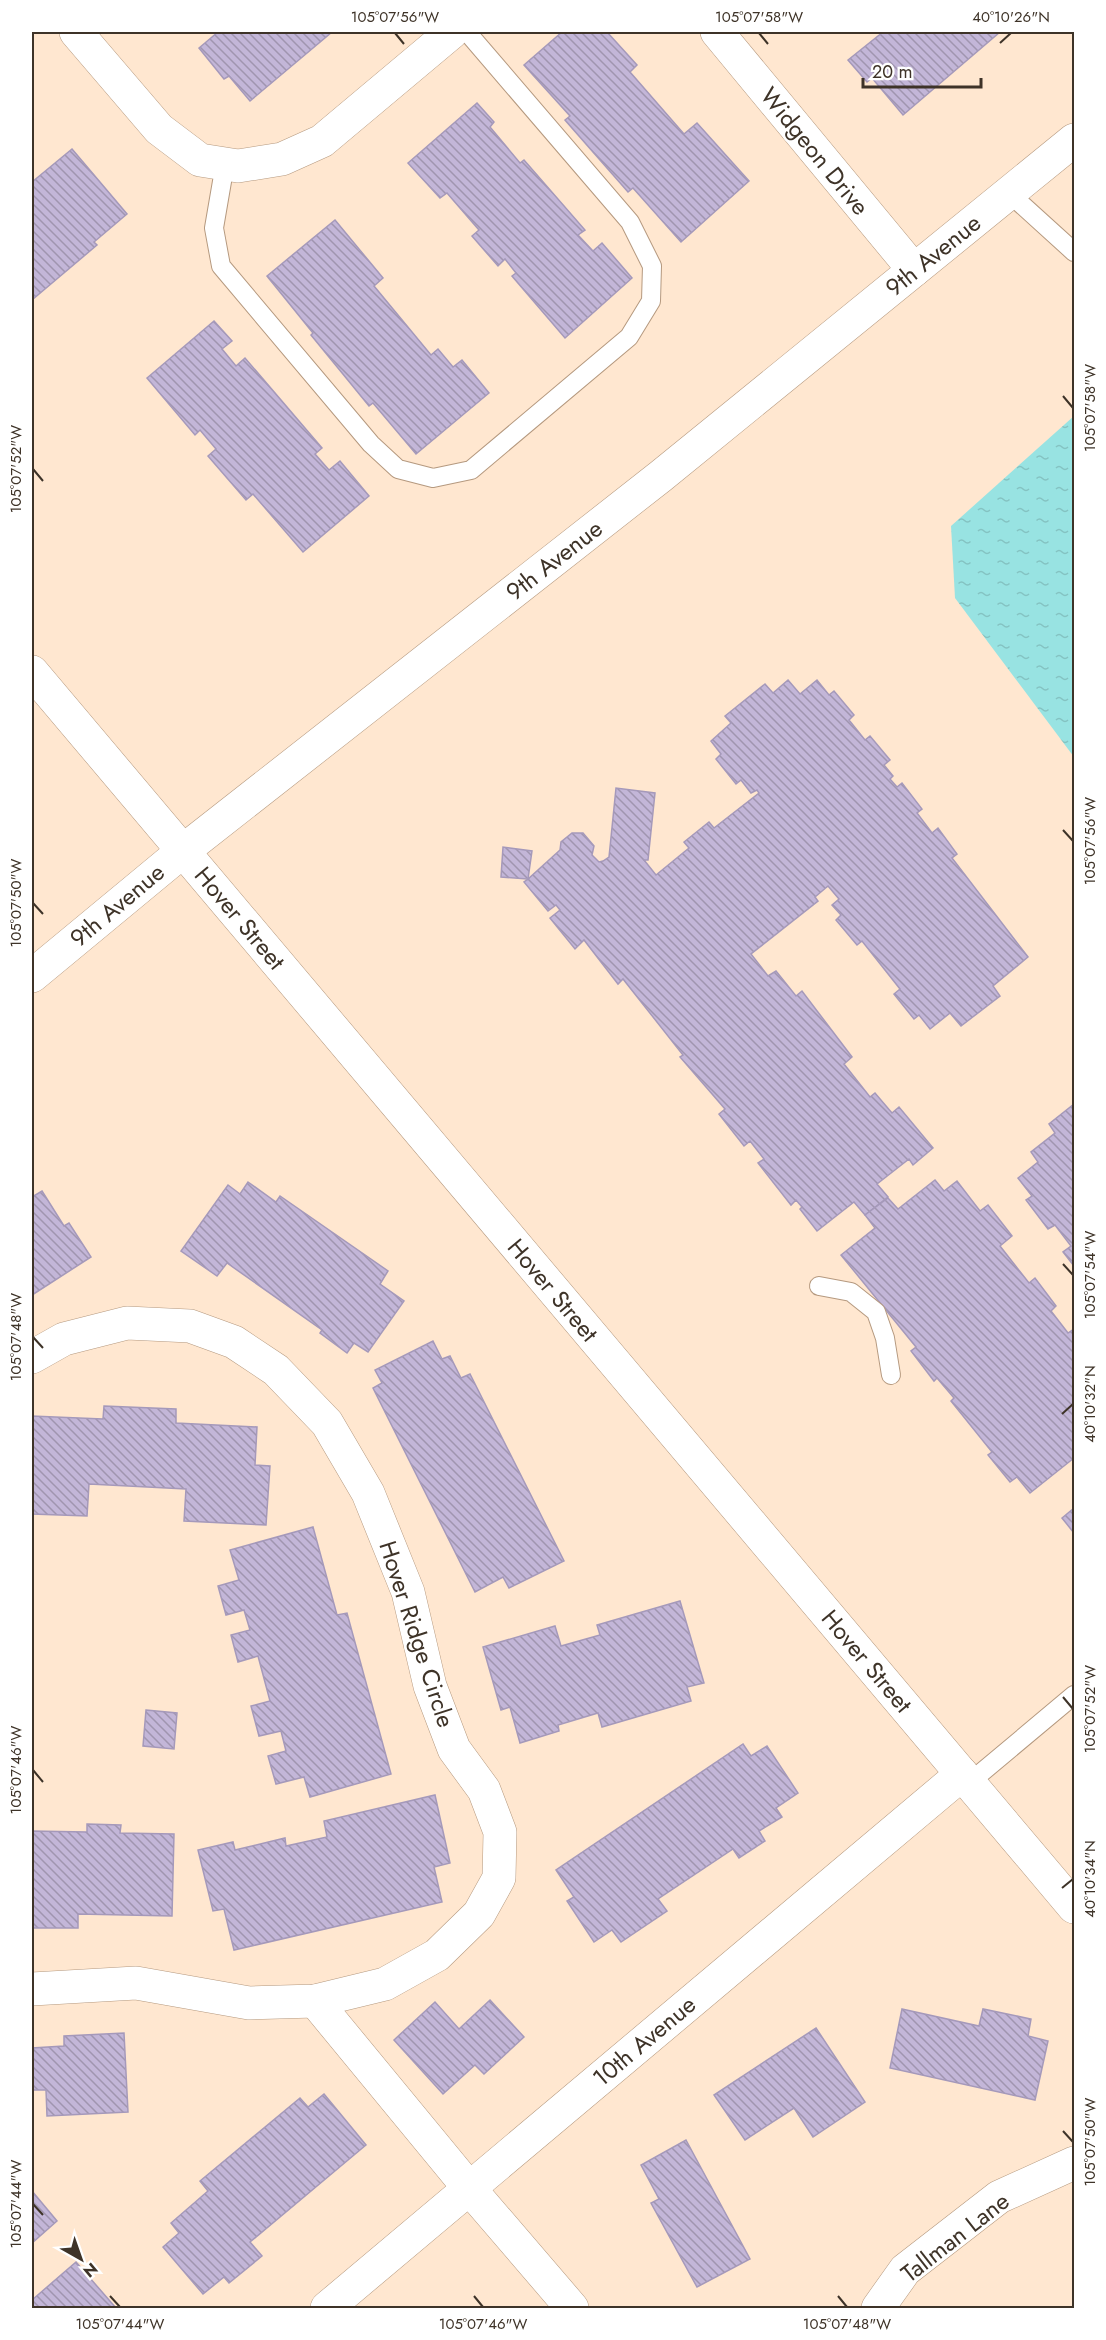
<svg xmlns="http://www.w3.org/2000/svg" width="1106" height="2340" viewBox="0 0 1106 2340" font-family="Jost,sans-serif">
	<style>
		.water { fill: url(#water-ripples) }
		.building { fill: url(#building-back-hatch); stroke: #a599ba; stroke-width: 1.5 }
		.lines { fill: none; stroke-linecap: round; stroke-linejoin: round }
		.service-casing { stroke: #b5997f; stroke-width: 20 }
		.minor-casing { stroke: #b5997f; stroke-width: 34 }
		.secondary-casing { stroke: #b5997f; stroke-width: 34 }
		.service { stroke: #fff; stroke-width: 18 }
		.minor { stroke: #fff; stroke-width: 33 }
		.secondary { stroke: #fff; stroke-width: 33 }
		.ticks { fill: none; stroke: #3e3328; stroke-width: 2 }
		.labels { text-anchor: middle; dominant-baseline: central; stroke-width: 5; stroke-linejoin: round; paint-order: stroke }
		.street-label { font-size: 24px; fill: #3e3328; stroke: #fff }
		.neatline { fill: none; stroke: #3e3328; stroke-width: 2 }
		.ticks-label { font-size: 15px; text-anchor: middle; fill: #3e3328 }
	</style>
	<defs>
		<pattern id="water-ripples" width="26" height="14" patternUnits="userSpaceOnUse" patternTransform="scale(1.5)"><rect width="26" height="14" fill="#98e3e2"/><path d="M2 4q2-2 4 0t4 0M15 11q2-2 4 0t4 0" fill="none" stroke="#84c3c2"/></pattern>
		<pattern id="building-back-hatch" width="6" height="6" patternUnits="userSpaceOnUse" patternTransform="scale(1.5)"><rect width="6" height="6" fill="#c3b6d8"/><path d="M-1 5l2 2M0 0l6 6M5-1l2 2" fill="none" stroke="#a095af"/></pattern>
	</defs>
	<rect width="100%" height="100%" fill="#ffe7d0"/>
	<path class="water" d="M1074 416V757L955 598 951 526Z"/>
	<g class="building">
		<path d="M218 32H332L250 101 229 76 224 79 199 48Z"/>
		<path d="M562 32H607L637 65 630 72 684 134 697 123 749 181 681 242 633 188 628 192 565 120 570 116 524 65Z"/>
		<path d="M883 32H1000L903 115 872 78 867 82 848 60Z"/>
		<path d="M477 103 494 122 490 127 520 163 524 160 585 230 578 235 593 251 602 243 632 278 565 338 512 276 516 273 505 259 498 266 472 236 479 230 447 193 440 198 408 163Z"/>
		<path d="M72 149 127 214 94 242 97 245 32 300V182Z"/>
		<path d="M335 220 383 278 374 286 431 355 438 349 453 367 462 360 489 393 416 454 373 403 369 406 311 335 313 333 267 276Z"/>
		<path d="M214 321 232 341 222 349 236 366 245 358 322 448 315 454 329 470 340 461 369 496 303 552 253 494 246 500 208 456 216 449 200 430 195 435 147 378Z"/>
		<path d="M788 680 800 694 817 680 829 695 834 691 854 715 849 720 865 740 870 736 890 760 884 765 893 776 890 779 897 787 902 783 922 809 917 813 932 833 938 828 957 854 952 858 1028 957 993 986 1000 996 961 1026 950 1013 930 1029 919 1015 914 1019 894 994 900 989 862 941 857 945 836 920 841 915 832 905 839 899 828 886 815 897 818 901 751 954 768 976 776 971 796 996 802 991 852 1057 844 1064 870 1097 875 1093 892 1113 899 1107 933 1148 913 1165 909 1159 877 1184 888 1197 865 1215 854 1202 817 1231 800 1209 802 1207 796 1200 791 1205 758 1163 764 1159 750 1141 744 1146 719 1114 725 1109 680 1057 683 1055 623 979 618 984 584 940 575 949 550 918 560 910 556 905 548 911 524 882 528 879 501 877 503 847 532 851 528 879 560 850 561 842 572 833H583L594 846 592 855 599 862 603 861 609 857 616 788 655 793 648 860H644L656 875 689 848 684 842 709 822 714 828 759 793 757 790 751 793 741 780 736 784 716 759 721 754 711 741 731 723 725 716 765 684 773 693Z"/>
		<path d="M1074 1104V1266L1063 1252 1071 1246 1055 1225 1048 1229 1026 1200 1032 1196 1018 1178 1038 1162 1031 1152 1055 1133 1049 1124Z"/>
		<path d="M935 1180 944 1191 957 1181 980 1211 988 1205 1012 1236 1000 1246 1029 1283 1035 1278 1056 1306 1051 1311 1068 1333 1074 1329V1458L1030 1493 1017 1477 1010 1482 988 1455 992 1452 951 1401 954 1398 937 1378 934 1381 911 1351 916 1347 841 1255 875 1228 865 1215 888 1198 898 1209Z"/>
		<path d="M248 1182 276 1202 280 1196 388 1271 380 1284 404 1301 368 1352 354 1343 347 1353 320 1333 322 1330 227 1263 217 1276 181 1251 228 1185 240 1194Z"/>
		<path d="M42 1191 64 1226 69 1223 91 1257 32 1295V1197Z"/>
		<path d="M433 1341 442 1359 450 1356 461 1378 470 1374 564 1561 509 1588 503 1577 475 1592 373 1388 382 1383 375 1370Z"/>
		<path d="M104 1406 176 1409V1423L257 1427 255 1465 270 1466 266 1525 184 1521 186 1489 89 1484 87 1516 32 1514V1416L103 1419Z"/>
		<path d="M1074 1508V1533L1062 1518Z"/>
		<path d="M313 1527 337 1615 347 1613 391 1774 310 1797 304 1777 276 1784 268 1756 286 1751 281 1731 259 1736 251 1706 270 1701 258 1656 238 1662 231 1635 250 1630 244 1610 226 1615 218 1586 239 1580 230 1550Z"/>
		<path d="M680 1601 704 1683 687 1687 691 1701 602 1727 598 1713 558 1725 559 1731 520 1743 510 1707 501 1710 483 1647 555 1626 561 1646 600 1635 597 1625Z"/>
		<path d="M146 1710 177 1713 174 1749 143 1746Z"/>
		<path d="M743 1744 751 1756 767 1746 798 1793 776 1808 782 1817 759 1831 765 1841 739 1858 733 1849 658 1899 667 1911 621 1942 612 1930 594 1942 567 1901 574 1897 556 1870Z"/>
		<path d="M435 1795 450 1863 434 1867 442 1902 234 1950 224 1909 213 1911 198 1850 233 1842 235 1850 285 1838 286 1846 327 1837 324 1821Z"/>
		<path d="M87 1824 121 1825 120 1833 174 1834 172 1916 78 1914V1928H32V1831L87 1832Z"/>
		<path d="M490 2000 524 2037 484 2074 475 2065 443 2094 394 2040 435 2002 459 2029Z"/>
		<path d="M902 2009 979 2026 983 2009 1031 2019 1028 2036 1048 2041 1035 2100 890 2068Z"/>
		<path d="M816 2028 865 2102 813 2137 794 2108 745 2140 714 2095Z"/>
		<path d="M124 2033 128 2112 47 2116 46 2090H32V2048L64 2046V2036Z"/>
		<path d="M324 2094 366 2145 250 2242 262 2256 229 2283 224 2277 203 2294 163 2247 179 2233 171 2223 208 2191 200 2181 300 2098 308 2107Z"/>
		<path d="M686 2140 750 2259 697 2287 651 2203 659 2199 641 2165Z"/>
		<path d="M32 2191 57 2221 32 2243Z"/>
		<path d="M76 2262 116 2308H32V2300Z"/>
	</g>
	<g class="lines">
		<defs>
			<g id="service">
				<path d="M225 164 214 228 221 266 371 444 398 469 433 478 471 470 629 337 651 301 652 266 630 222 467 32"/>
				<path d="M1009 193 1074 252"/>
				<path d="M819 1286 851 1292 876 1312 885 1338 891 1375"/>
				<path d="M969 1783 1074 1695"/>
			</g>
			<g id="minor">
				<path d="M76 32 159 129 200 160 238 166 282 159 322 141 452 32"/>
				<path d="M717 32 914 270"/>
				<path d="M32 1357 64 1339 127 1323 190 1326 234 1342 276 1370 327 1423 368 1493 408 1592 430 1686 454 1749 484 1790 500 1832 499 1878 479 1914 437 1955 385 1984 315 2001 249 2003 136 1983 32 1989"/>
				<path d="M315 2001 469 2188 572 2308"/>
				<path d="M327 2308 962 1774"/>
				<path d="M878 2308 905 2270 999 2197 1074 2163"/>
			</g>
			<g id="secondary">
				<path d="M32 672 1074 1907"/>
				<path d="M32 976 183 851 661 476 1074 140"/>
			</g>
		</defs>
		<use href="#service" class="service-casing"/>
		<use href="#minor" class="minor-casing"/>
		<use href="#secondary" class="secondary-casing"/>
		<use href="#service" class="service"/>
		<use href="#minor" class="minor"/>
		<use href="#secondary" class="secondary"/>
	</g>
	<path class="ticks" d="M395 33 404 44M759 33 768 44M1000 43 1011 33M1063 396 1073 408M33 469 43 481M1063 830 1073 841M33 903 43 914M1063 1264 1073 1275M33 1337 43 1348M1062 1414 1073 1404M1063 1697 1073 1709M33 1770 43 1782M1062 1888 1073 1879M1063 2131 1073 2142M33 2204 43 2215M110 2296 120 2307M474 2296 483 2307M838 2296 847 2307"/>
	<g class="labels">
		<g class="street-label">
			<text transform="translate(815 151) rotate(51)">Widgeon Drive</text>
			<text transform="translate(933 255) rotate(-39)">9th Avenue</text>
			<text transform="translate(554 560) rotate(-38)">9th Avenue</text>
			<text transform="translate(117 905) rotate(-40)">9th Avenue</text>
			<text transform="translate(240 918) rotate(50)">Hover Street</text>
			<text transform="translate(553 1290) rotate(50)">Hover Street</text>
			<text transform="translate(417 1634) rotate(72)">Hover Ridge Circle</text>
			<text transform="translate(867 1661) rotate(50)">Hover Street</text>
			<text transform="translate(644 2041) rotate(-40)">10th Avenue</text>
			<text transform="translate(955 2237) rotate(-38)">Tallman Lane</text>
		</g>
	</g>
	<rect width="1106" height="2340" fill="none" stroke="#ffffff" stroke-width="66"/>
	<g transform="translate(81 2259) rotate(140)" stroke="#ffffff" stroke-width="4.5" paint-order="stroke">
	<path d="M0-4.5L10 22L0 15L-10 22Z" fill="#3e3328"/>
	<text y="-9" font-size="16" font-weight="bold" text-anchor="middle" fill="#3e3328">N</text>
	</g>
	<path d="M863 78v9h118v-9" fill="none" stroke="#3e3328" stroke-width="3"/>
	<text x="872" y="78" font-size="18" fill="#3e3328" stroke="#ffffff" stroke-width="4.5" paint-order="stroke">20 m</text>
	<rect x="33" y="33" width="1040" height="2274" class="neatline"/>
	<g class="ticks-label">
		<text x="395" y="22">105°07'56"W</text>
		<text x="759" y="22">105°07'58"W</text>
		<text x="1011" y="22">40°10'26"N</text>
		<text transform="translate(1090 408) rotate(-90)" y="5">105°07'58"W</text>
		<text transform="translate(16 469) rotate(-90)" y="5">105°07'52"W</text>
		<text transform="translate(1090 841) rotate(-90)" y="5">105°07'56"W</text>
		<text transform="translate(16 903) rotate(-90)" y="5">105°07'50"W</text>
		<text transform="translate(1090 1275) rotate(-90)" y="5">105°07'54"W</text>
		<text transform="translate(16 1337) rotate(-90)" y="5">105°07'48"W</text>
		<text transform="translate(1090 1404) rotate(-90)" y="5">40°10'32"N</text>
		<text transform="translate(1090 1709) rotate(-90)" y="5">105°07'52"W</text>
		<text transform="translate(16 1770) rotate(-90)" y="5">105°07'46"W</text>
		<text transform="translate(1090 1879) rotate(-90)" y="5">40°10'34"N</text>
		<text transform="translate(1090 2142) rotate(-90)" y="5">105°07'50"W</text>
		<text transform="translate(16 2204) rotate(-90)" y="5">105°07'44"W</text>
		<text x="120" y="2329">105°07'44"W</text>
		<text x="483" y="2329">105°07'46"W</text>
		<text x="847" y="2329">105°07'48"W</text>
	</g>
</svg>
